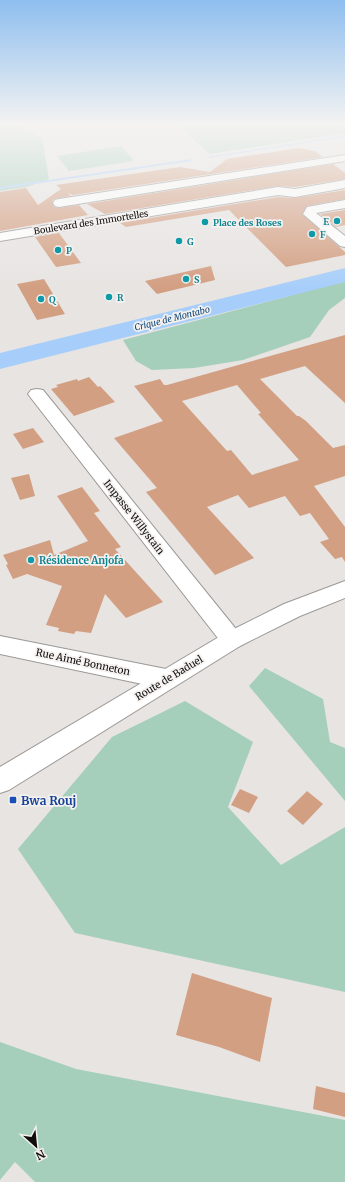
<svg xmlns="http://www.w3.org/2000/svg" width="345" height="1182" viewBox="0 0 345 1182" font-family="Merriweather,serif">
	<style>
		.green { fill: #a5cfbb }
		.lines { fill: none; stroke-linecap: round; stroke-linejoin: round }
		.stream { fill: #a7cefa; fill-rule: evenodd }
		.river { fill: #a7cefa; fill-rule: evenodd }
		.building { fill: #d39f82; fill-rule: evenodd }
		.minor-casing { stroke: #9b9896; stroke-width: 2 }
		.major-casing { stroke: #9b9896; stroke-width: 2 }
		.minor { fill: #fff; fill-rule: evenodd }
		.major { fill: #fff; fill-rule: evenodd }
		.culture-dot { fill: #0f9aa8; stroke: #f4f1ef; stroke-width: 1.5 }
		.transit-dot { fill: #1a4fb4; stroke: #f4f1ef; stroke-width: 1.5 }
		.labels { text-anchor: middle; dominant-baseline: central; stroke-width: 3.5; stroke-linejoin: round; paint-order: stroke }
		.far-culture-label { font-size: 9px; font-weight: bold; fill: #0d838f; stroke: #f4f1ef; text-anchor: start }
		.far-street-label { font-size: 9px; fill: #0f0e0d; stroke: #f4f1ef }
		.far-water-label { font-size: 9px; font-style: italic; fill: #0b4579; stroke: #f4f1ef }
		.street-label { font-size: 10px; fill: #0f0e0d; stroke: #f4f1ef }
		.culture-label { font-size: 10px; font-weight: bold; fill: #0d838f; stroke: #f4f1ef; text-anchor: start }
		.near-transit-label { font-size: 12px; font-weight: bold; fill: #164399; stroke: #f4f1ef; text-anchor: start }
	</style>
	<rect width="100%" height="100%" fill="#e7e4e2"/>
	<g class="green">
		<path d="M0 123H22L18 126 42 138 49 179 27 187 0 191Z"/>
		<path d="M184 123H337L345 128V133L210 154 176 124Z"/>
		<path d="M121 146 134 161 69 171 57 156Z"/>
		<path d="M345 281V298L329 310 310 337 243 360 194 368 152 370 136 361 123 340Z"/>
		<path d="M265 668 323 699 330 742 345 748V801L249 686Z"/>
		<path d="M185 701 253 742 228 807 281 865 345 827V992L75 933 18 849 112 737Z"/>
		<path d="M0 1042 76 1069 345 1120V1182H35L15 1162 0 1180Z"/>
	</g>
	<g class="lines">
		<g class="stream">
			<path d="M345 135V137L209 158 207 157Z"/>
			<path d="M191 159 192 161 0 189V187Z"/>
		</g>
		<path class="river" d="M345 268V282L0 369V353Z"/>
	</g>
	<g class="building">
		<path d="M299 148 315 151 323 157 73 195 68 193 71 196 54 199 52 202 54 207 59 208 79 205 88 215 0 231V192L26 188 38 205 61 189 56 185 180 167 210 172 227 159Z"/>
		<path d="M333 164 345 173V179L295 187 278 186 105 214 87 204Z"/>
		<path d="M345 190V199L307 206 302 214 345 252V255L286 267 229 210 126 227 120 223 278 197 295 198Z"/>
		<path d="M345 210V225L336 227 320 214Z"/>
		<path d="M59 233 81 263 56 267 35 237Z"/>
		<path d="M211 266 215 280 157 294 145 281Z"/>
		<path d="M44 279 65 314 37 320 17 284Z"/>
		<path d="M345 335V403L305 366 260 379 297 416H299L306 421 333 448 345 445V476L314 486 345 527V562L342 557 335 559 320 542 329 539 310 513 300 516 285 496 249 508 238 495 207 507 254 558 215 575 146 492 157 488 114 438 163 421 134 386 160 379 164 385H167ZM237 385 261 413 258 414 299 460 252 475 231 450 227 451 182 401Z"/>
		<path d="M89 377 98 387 100 386 115 402 74 416 51 389 58 387 56 385 77 379 78 381Z"/>
		<path d="M33 428 44 442 23 449 13 434Z"/>
		<path d="M29 474 35 496 20 500 11 478Z"/>
		<path d="M82 487 100 511 94 513 121 547 115 549 163 602 126 618 105 594 91 633 76 631 74 634 58 631 59 628 46 625 62 586 27 574 13 579 6 565 8 564 3 555 50 540 54 555 88 541 57 496Z"/>
		<path d="M240 789 258 797 249 813 231 805Z"/>
		<path d="M307 791 323 804 303 825 287 811Z"/>
		<path d="M192 973 272 998 260 1062 219 1047 176 1035Z"/>
		<path d="M316 1086 345 1093V1117L313 1109Z"/>
	</g>
	<g class="lines">
		<defs>
			<g id="minor">
				<path d="M345 155V161L59 207 55 206 53 203 55 200 59 199Z"/>
				<path d="M345 180V188L295 197 278 195 0 241V233L278 187 295 189Z"/>
				<path d="M345 200V208L316 213 345 236V247L340 246 303 214 307 207Z"/>
				<path d="M37 389 43 390 240 634 244 640 240 646 232 649 224 646 31 398 28 394 31 390Z"/>
				<path d="M0 636 166 669 175 672 178 679 175 686 166 689 0 654Z"/>
			</g>
			<path id="major" d="M345 581V598L300 616 240 646 9 790 0 793V767L224 634 284 604Z"/>
		</defs>
		<use href="#minor" class="minor-casing"/>
		<use href="#major" class="major-casing"/>
		<use href="#minor" class="minor"/>
		<use href="#major" class="major"/>
	</g>
	<linearGradient id="sky" x2="0" y2="1"><stop stop-color="#8ebeef"/><stop offset="0.43" stop-color="#f4f3f2"/><stop offset="1" stop-color="#f4f3f2" stop-opacity="0"/></linearGradient>
	<rect width="345" height="288" fill="url(#sky)"/>
	<g class="culture-dot">
		<circle cx="337" cy="221" r="4"/>
		<circle cx="205" cy="222" r="4"/>
		<circle cx="312" cy="234" r="4"/>
		<circle cx="179" cy="241" r="4"/>
		<circle cx="58" cy="250" r="4"/>
		<circle cx="186" cy="279" r="4"/>
		<circle cx="109" cy="297" r="4"/>
		<circle cx="41" cy="299" r="4"/>
		<circle cx="31" cy="560" r="4"/>
	</g>
	<rect class="transit-dot" x="9" y="796" width="8" height="8" rx="2"/>
	<g class="labels">
		<g class="far-culture-label">
			<text x="329" y="221" text-anchor="end">E</text>
			<text x="213" y="222">Place des Roses</text>
			<text x="320" y="234">F</text>
			<text x="187" y="241">G</text>
			<text x="66" y="250">P</text>
			<text x="194" y="279">S</text>
			<text x="117" y="297">R</text>
			<text x="49" y="299">Q</text>
		</g>
		<g class="far-street-label">
			<text transform="translate(91 222) rotate(-9)">Boulevard des Immortelles</text>
		</g>
		<g class="far-water-label">
			<text transform="translate(172 318) rotate(-14)">Crique de Montabo</text>
		</g>
		<g class="street-label">
			<text transform="translate(134 517) rotate(52)">Impasse Willystain</text>
			<text transform="translate(83 662) rotate(12)">Rue Aimé Bonneton</text>
			<text transform="translate(169 678) rotate(-31)">Route de Baduel</text>
		</g>
		<g class="culture-label">
			<text x="39" y="560">Résidence Anjofa</text>
		</g>
		<g class="near-transit-label">
			<text x="21" y="800">Bwa Rouj</text>
		</g>
	</g>
	<g transform="translate(36 1146) rotate(153)" stroke="#f4f1ef" stroke-width="3" paint-order="stroke">
	<path d="M0-3L7 15L0 10L-7 15Z" fill="#0f0e0d"/>
	<text y="-6" font-size="11" font-weight="bold" text-anchor="middle" fill="#0f0e0d">N</text>
	</g>
</svg>
